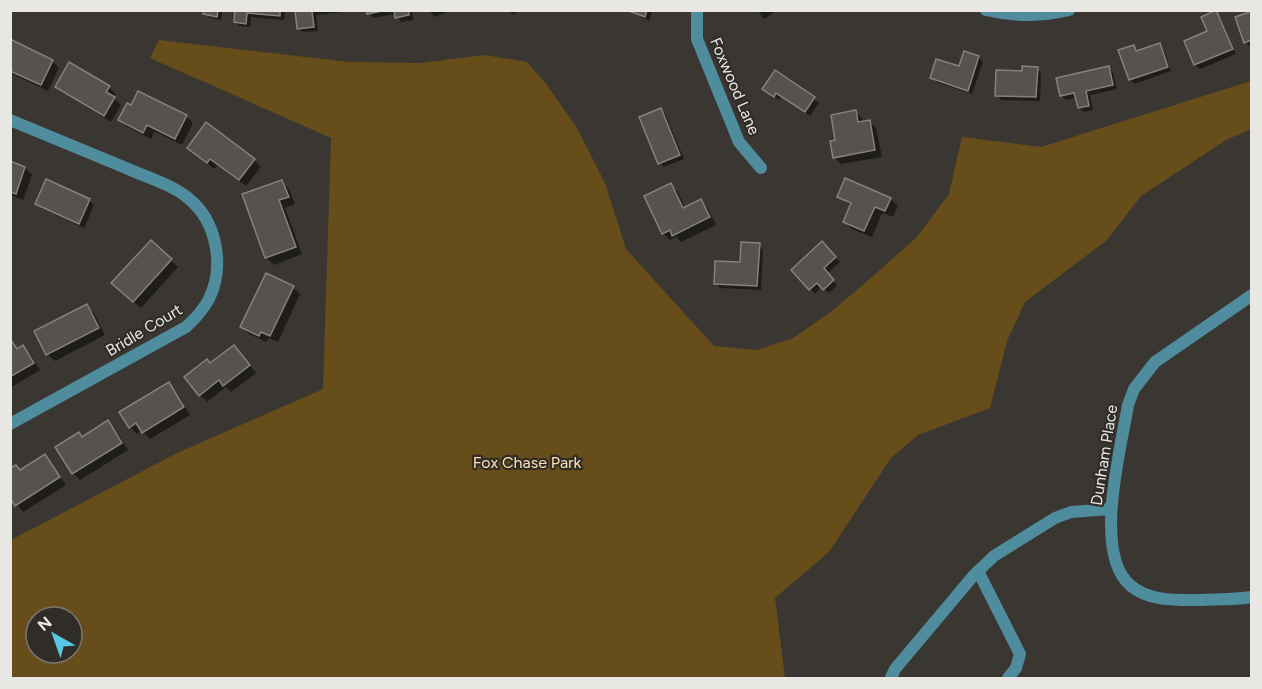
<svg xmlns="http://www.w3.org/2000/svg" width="1262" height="689" viewBox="0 0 1262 689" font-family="Figtree,sans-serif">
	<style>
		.green { fill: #664d19; fill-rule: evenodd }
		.shadow { fill: #0007 }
		.building { fill: #56534e; stroke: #85817b; stroke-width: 1.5 }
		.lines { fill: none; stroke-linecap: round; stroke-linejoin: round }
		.street { stroke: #4f8d9e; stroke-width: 12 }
		.labels { text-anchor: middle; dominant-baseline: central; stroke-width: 4.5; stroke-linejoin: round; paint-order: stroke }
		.street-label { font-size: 16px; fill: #e8e7e3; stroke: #302d28 }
		.park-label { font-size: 16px; fill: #fde0ad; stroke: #302d28 }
	</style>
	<rect width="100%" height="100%" fill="#3a3732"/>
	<path class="green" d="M159 40 349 62 420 63 485 55 527 62 547 85 577 128 605 183 626 249 714 346 757 350 793 338 832 311 873 276 917 237 949 194 962 137 1041 147 1251 81V129L1226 140 1141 196 1107 240 1025 302 1007 341 990 408 918 435 891 458 829 552 775 598 785 678H11V540L177 453 323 389 331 138 150 58ZM36 617H72V653H36Z"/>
	<g class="shadow">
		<path d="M206 10H223L221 20 210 18 205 14Z"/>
		<path d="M237 10H285L284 20 251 17 250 27 240 26 235 22Z"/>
		<path d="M296 10H344V12L316 15 318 31 303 32 298 28Z"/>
		<path d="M368 10H412L413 20 401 22 396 14 373 18Z"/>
		<path d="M429 10H453L434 17Z"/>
		<path d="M508 10H520L513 15Z"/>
		<path d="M625 10H653L649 21Z"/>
		<path d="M757 10H778L764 19Z"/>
		<path d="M1216 12 1220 17 1236 54 1200 69 1195 65 1186 42 1209 32Z"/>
		<path d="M1252 13V48L1245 42Z"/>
		<path d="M10 41 52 61 59 68 48 91 10 73Z"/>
		<path d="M1159 45 1164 50 1171 71 1134 84 1130 79 1134 46 1139 52Z"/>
		<path d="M979 57 983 62 972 94 936 82 932 77 959 68Z"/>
		<path d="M1108 67 1113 72 1117 89 1090 95 1093 110 1084 112 1079 107 1077 97 1066 100 1061 95Z"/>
		<path d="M1037 68 1041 73 1040 101 1001 100 997 95Z"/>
		<path d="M775 72 819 103 810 116 781 97 779 100 769 93Z"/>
		<path d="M57 86 109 87 116 94 114 98 121 105 111 122 64 93Z"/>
		<path d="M661 109 665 114 684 159 664 167 660 163Z"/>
		<path d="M855 112 863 119V122L869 121 876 128 882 157 841 164 834 157 837 141Z"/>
		<path d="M186 116 193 123 182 145 154 131 151 139 127 127 120 120Z"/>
		<path d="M189 148 254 160 261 167 246 186 218 165 214 169Z"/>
		<path d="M10 163 25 168 32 175 23 200 10 195Z"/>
		<path d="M47 181 89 200 94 205 84 228 41 208 37 204Z"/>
		<path d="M282 182 289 189 295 204 285 208 302 254 274 265 267 258 244 195Z"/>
		<path d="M670 185 678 192 685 208 701 201 708 208 716 225 681 242 676 237 670 240 663 233Z"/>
		<path d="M839 196 891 199 898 206 893 217 882 213 872 237 852 229 845 222 851 206Z"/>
		<path d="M151 242 178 267 141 308 120 290Z"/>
		<path d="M822 244 840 262 827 274 837 285 829 293 822 286 815 294 793 270Z"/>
		<path d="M759 245 763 250 761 290 720 288 716 283 741 264Z"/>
		<path d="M293 287 300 294 278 342 269 338 266 342 249 334 242 327Z"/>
		<path d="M87 306 94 313 105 335 55 361 47 354Z"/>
		<path d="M10 342 19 350 23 347 30 354 40 370 10 388Z"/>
		<path d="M241 354 256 373 231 392 226 387 207 402 200 395 211 365Z"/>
		<path d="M168 384 176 391 190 415 150 439 142 430 137 434 130 427Z"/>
		<path d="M108 422 115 429 128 450 80 480 73 473 57 447 83 438Z"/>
		<path d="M44 456 66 485 23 512 15 502 12 504 10 502V470L21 471Z"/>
	</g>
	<g class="building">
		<path d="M204 10H218L217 17 203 14Z"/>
		<path d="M235 10H280V16L247 13 246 24 234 22Z"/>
		<path d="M295 10H315L312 11 314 27 297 29Z"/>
		<path d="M366 10H387L367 14Z"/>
		<path d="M394 10H409V15L395 18Z"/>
		<path d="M626 10H647L645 17Z"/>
		<path d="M1216 10 1233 49 1194 65 1184 41 1207 31 1201 17Z"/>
		<path d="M1252 11V40L1244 43 1235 17Z"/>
		<path d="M10 39 53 60 41 85 10 71Z"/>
		<path d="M1160 43 1168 67 1129 80 1118 50 1134 45 1136 51Z"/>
		<path d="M964 51 979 56 968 91 930 78 936 59 959 66Z"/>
		<path d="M69 62 110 86 106 92 115 97 104 116 55 87Z"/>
		<path d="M1022 66 1038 67 1036 97 995 96 996 70 1022 71Z"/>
		<path d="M1109 66 1113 85 1086 91 1089 106 1078 108 1074 93 1060 96 1056 78Z"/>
		<path d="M775 70 815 97 805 112 776 93 774 97 762 89Z"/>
		<path d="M138 91 187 115 175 139 147 125 143 133 118 120 127 103 131 105Z"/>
		<path d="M661 108 680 155 658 164 639 117Z"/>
		<path d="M856 110 858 122 870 120 875 150 833 158 830 141 835 140 831 115Z"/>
		<path d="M206 122 255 159 239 180 210 159 207 163 187 148Z"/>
		<path d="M10 161 25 167 16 194 10 192Z"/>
		<path d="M845 178 891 198 885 211 875 207 864 231 843 222 851 203 837 197Z"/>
		<path d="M46 179 90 199 79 224 35 204Z"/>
		<path d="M282 180 289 197 279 200 296 247 265 258 242 194Z"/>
		<path d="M671 183 683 208 701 199 710 217 672 236 670 230 662 234 644 196Z"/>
		<path d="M151 240 172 259 133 302 111 283Z"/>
		<path d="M822 241 836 257 824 268 834 280 823 290 817 283 809 290 791 270Z"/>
		<path d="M741 242 760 243 757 286 714 284 715 261 740 262Z"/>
		<path d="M266 273 294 286 270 336 261 332 259 336 240 327Z"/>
		<path d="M87 304 99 328 46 355 34 331Z"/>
		<path d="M11 340 17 349 23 345 34 363 10 377Z"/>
		<path d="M234 345 250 365 223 386 219 380 199 396 184 377 207 359 210 363Z"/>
		<path d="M169 382 184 407 142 433 136 423 129 428 119 412Z"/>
		<path d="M108 420 122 443 72 474 55 447 79 432 82 437Z"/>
		<path d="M45 454 60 477 15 506 10 498V468L16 465 20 470Z"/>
	</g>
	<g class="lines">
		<g class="street">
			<path d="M697 10V39L739 142 761 168"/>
			<path d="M986 10C1015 17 1040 17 1069 10"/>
			<path d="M10 120C49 136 87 152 126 168 146 177 171 184 188 198 217 221 225 266 209 299 203 310 195 319 186 327L10 424"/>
			<path d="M1252 295 1155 362 1134 389 1128 405C1121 449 1092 554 1131 586 1149 601 1175 600 1197 600 1215 599 1234 600 1252 597"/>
			<path d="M978 571 1020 654 1016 668 1008 678"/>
			<path d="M891 678 895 669 974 575 994 556 1055 518 1071 512 1111 509"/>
		</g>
	</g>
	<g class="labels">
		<g class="street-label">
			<text transform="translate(735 86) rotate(67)">Foxwood Lane</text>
			<text transform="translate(144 330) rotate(-31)">Bridle Court</text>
			<text transform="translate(1104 455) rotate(-81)">Dunham Place</text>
		</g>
		<g class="park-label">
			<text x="527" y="462">Fox Chase Park</text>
		</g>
	</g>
	<rect width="1262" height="689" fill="none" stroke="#e8e7e3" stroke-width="24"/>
	<g transform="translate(54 635) rotate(320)"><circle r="28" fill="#302d28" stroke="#7a7773" stroke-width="1.5"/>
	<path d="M0-4.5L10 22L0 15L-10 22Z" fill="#59c8e4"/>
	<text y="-9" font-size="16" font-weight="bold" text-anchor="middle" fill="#e8e7e3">N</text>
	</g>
</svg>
